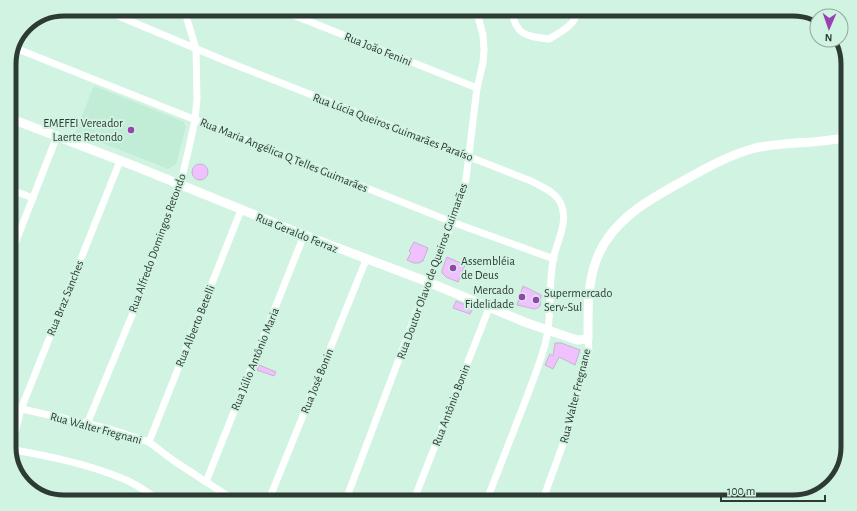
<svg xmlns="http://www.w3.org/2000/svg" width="857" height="511" viewBox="0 0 857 511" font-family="'Alegreya Sans',sans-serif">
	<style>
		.built { fill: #c1ecd5 }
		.building { fill: #efc2ff; stroke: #c7b3ce }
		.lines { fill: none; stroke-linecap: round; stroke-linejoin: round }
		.minor { stroke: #fff; stroke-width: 7 }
		.tertiary { stroke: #fff; stroke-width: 9 }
		.poi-dot { fill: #9642b0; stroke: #d1f3e1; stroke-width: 1.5 }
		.labels { text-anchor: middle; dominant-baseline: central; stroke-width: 4; stroke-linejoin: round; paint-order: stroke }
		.street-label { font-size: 12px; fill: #2e3b34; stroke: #d1f3e1 }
		.poi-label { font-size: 12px; fill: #2e3b34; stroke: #d1f3e1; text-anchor: end }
		.rim { fill: none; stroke: #2e3b34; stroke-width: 5 }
	</style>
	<rect width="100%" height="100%" fill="#d1f3e1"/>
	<path class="built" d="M94 86 184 122 186 127 176 164 168 169 75 132Z"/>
	<g class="building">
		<circle cx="200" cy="172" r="8"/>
		<path d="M414 242 428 248 423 261 419 263H414L407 260 411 253 409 251Z"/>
		<path d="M447 257 465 265 458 282 446 277 442 273V270Z"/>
		<path d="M523 286 541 295 540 306 538 308 535 309 517 305Z"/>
		<path d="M456 301 473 308 470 314 453 308Z"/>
		<path d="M555 343H561L580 350 575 365 559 357 553 369 545 365 550 354 553 356Z"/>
		<path d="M259 365 276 372 274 376 257 370Z"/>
	</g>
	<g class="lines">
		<g class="minor">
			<path d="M100 9 116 15 223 60 531 181C542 187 556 192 561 204 569 223 556 243 553 260 549 284 551 307 548 330 545 352 535 374 528 394 514 430 500 466 486 502"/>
			<path d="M278 9 477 88"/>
			<path d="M458 9 479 17"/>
			<path d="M511 9C516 35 524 36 549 39 561 32 577 24 578 9"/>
			<path d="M15 48 452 222 554 259"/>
			<path d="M9 189 33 198"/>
			<path d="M9 259 57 136"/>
			<path d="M9 406 110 429 149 442 174 461 237 502"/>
			<path d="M87 424 135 308 180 185 188 152 195 120 197 98 196 49 184 9"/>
			<path d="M14 437 21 409 120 161"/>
			<path d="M149 442 241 210"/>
			<path d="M9 449C48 456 89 464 126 480 138 485 151 495 163 502"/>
			<path d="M206 482 304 235"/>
			<path d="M268 502 366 260"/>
			<path d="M345 502 428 282 459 205 466 179 477 88 483 63 484 50 483 35 476 9"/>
			<path d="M413 502 489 308"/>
			<path d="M542 502 563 444 589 350 588 339"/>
		</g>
		<path class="tertiary" d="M9 118 137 167 304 235 428 282 527 323 577 340 588 339C588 313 587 285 596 261 610 221 648 200 683 181 706 168 729 155 755 148 774 144 792 143 812 142 824 141 836 139 848 138"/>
	</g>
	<g class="poi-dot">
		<circle cx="131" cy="130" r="4"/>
		<circle cx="453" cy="268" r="4"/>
		<circle cx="522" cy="297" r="4"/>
		<circle cx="536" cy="300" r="4"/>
	</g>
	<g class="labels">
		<g class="street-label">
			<text transform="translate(378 49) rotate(22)">Rua João Fenini</text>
			<text transform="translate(393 127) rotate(21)">Rua Lúcia Queiros Guimarães Paraíso</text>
			<text transform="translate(284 155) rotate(22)">Rua Maria Angélica Q Telles Guimarães</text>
			<text transform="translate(297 233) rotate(22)">Rua Geraldo Ferraz</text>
			<text transform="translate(157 243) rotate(-70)">Rua Alfredo Domingos Retondo</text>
			<text transform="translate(432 271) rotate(-70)">Rua Doutor Olavo de Queiros Guimarães</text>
			<text transform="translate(65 298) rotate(-68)">Rua Braz Sanches</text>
			<text transform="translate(195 326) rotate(-68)">Rua Alberto Betelli</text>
			<text transform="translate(255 359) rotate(-68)">Rua Júlio Antônio Maria</text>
			<text transform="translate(317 381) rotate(-68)">Rua José Bonin</text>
			<text transform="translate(575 396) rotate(-76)">Rua Walter Fregnane</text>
			<text transform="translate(451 405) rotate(-69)">Rua Antônio Bonin</text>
			<text transform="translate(96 428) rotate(15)">Rua Walter Fregnani</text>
		</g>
		<g class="poi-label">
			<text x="123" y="123">EMEFEI Vereador<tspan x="123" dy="14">Laerte Retondo</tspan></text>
			<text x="461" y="261" text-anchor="start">Assembléia<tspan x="461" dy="14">de Deus</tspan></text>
			<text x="514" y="290">Mercado<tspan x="514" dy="14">Fidelidade</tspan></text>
			<text x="544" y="293" text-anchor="start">Supermercado<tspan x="544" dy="14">Serv-Sul</tspan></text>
		</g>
	</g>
	<path d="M0 0H857V511H0ZM64 16H793A48 48 0 0 1 841 64V447A48 48 0 0 1 793 495H64A48 48 0 0 1 16 447V64A48 48 0 0 1 64 16Z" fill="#d1f3e1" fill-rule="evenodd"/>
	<path class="rim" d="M64 16H793A48 48 0 0 1 841 64V447A48 48 0 0 1 793 495H64A48 48 0 0 1 16 447V64A48 48 0 0 1 64 16Z"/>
	<g transform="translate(829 28) rotate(182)"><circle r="19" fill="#d1f3e1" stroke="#90a99c"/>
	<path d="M0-3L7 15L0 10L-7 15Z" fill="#9642b0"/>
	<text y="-6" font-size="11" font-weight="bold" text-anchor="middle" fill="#2e3b34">N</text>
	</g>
	<path d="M721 495v6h104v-6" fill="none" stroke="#2e3b34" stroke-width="2"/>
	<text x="727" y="495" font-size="12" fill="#2e3b34" stroke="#d1f3e1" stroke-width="3" paint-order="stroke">100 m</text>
</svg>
